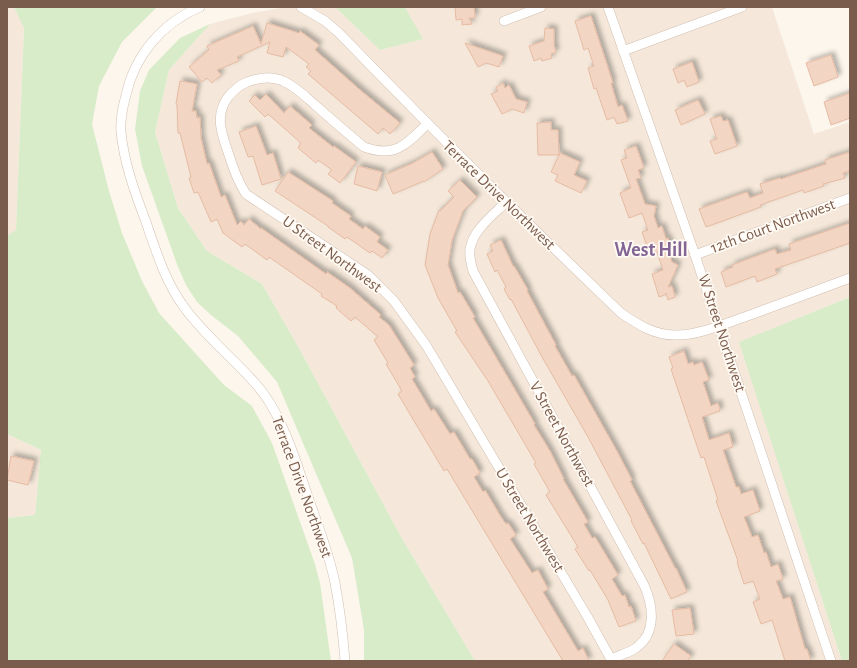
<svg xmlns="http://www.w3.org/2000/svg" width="857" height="668" viewBox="0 0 857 668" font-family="'Alegreya Sans',sans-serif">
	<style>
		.residential { fill: #f5e8da }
		.green { fill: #d8ecc9 }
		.building { fill: #f3d5c3; stroke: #e6bba3; filter: url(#shadow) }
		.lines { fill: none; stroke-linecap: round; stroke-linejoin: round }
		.minor-casing { stroke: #d1beb0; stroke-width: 10 }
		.minor { stroke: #fff; stroke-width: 9 }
		.labels { text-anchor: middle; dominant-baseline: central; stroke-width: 3.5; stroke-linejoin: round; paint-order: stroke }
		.street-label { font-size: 16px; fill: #7a5c4d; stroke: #fffaf3 }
		.district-label { font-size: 20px; font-weight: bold; fill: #846695; stroke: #fffaf3 }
	</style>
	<defs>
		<filter id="shadow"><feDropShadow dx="3.5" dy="-3.5" stdDeviation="2" flood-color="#0004"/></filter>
	</defs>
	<rect width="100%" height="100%" fill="#fdf6ec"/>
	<g class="residential">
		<path d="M7 7H14L24 27 16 230 7 236Z"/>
		<path d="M286 7H335L380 50 422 39 405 7H772L814 134 850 122V297L740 342 842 661H475L400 535 300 350 262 284 207 251 178 208 155 132 169 70 210 24 252 13Z"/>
		<path d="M7 434 41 450 35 515 7 518Z"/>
	</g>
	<g class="green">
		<path d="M14 7H157L122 42 99 86 92 124 109 191 122 233 142 281 159 313 224 385 252 406 272 443 315 564 320 583 331 661H7V518L35 515 41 450 7 434V236L16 230 24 28Z"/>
		<path d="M335 7H405L423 39 380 50Z"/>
		<path d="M210 24 169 70 155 132 178 208 207 251 262 284 300 350 400 535 475 661H364V630L352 558 277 382 238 336 211 315 197 302 186 285 178 267 142 166 135 129 140 91 149 70 180 38Z"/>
		<path d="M850 297V661H842L739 342Z"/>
	</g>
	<g class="building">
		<path d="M455 7H474L475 18H469L472 24 462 25V19L456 20Z"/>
		<path d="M591 16 613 83H611L618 107 622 105 628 121 617 124 614 117 607 120 596 88 594 89 588 68 594 66 588 48 584 50 575 21Z"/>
		<path d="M267 23 299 33 300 31 319 45 315 50 359 89 400 123 390 134 383 128 378 134 308 74 311 71 306 67 309 64 286 47 283 57 267 53 270 42 237 57 239 61 217 70 221 75 212 83 207 78 202 82 189 67 209 50 207 46 253 26 261 44Z"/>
		<path d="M545 28 554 29V45L556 52 551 54 552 58 542 61 541 58 534 61 529 46 544 41Z"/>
		<path d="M465 43 503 56 499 67 486 63 478 67Z"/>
		<path d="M831 55 838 77 814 86 806 63Z"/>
		<path d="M692 62 699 82 687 87 684 80 678 83 673 69Z"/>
		<path d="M180 81 197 84 192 111H196L197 118 200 117 201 138 207 164 209 163 221 197 225 195 237 225 241 221 244 225 249 219 261 229V228L326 274 327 272 350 288 381 315 379 317 389 325 414 365 410 368 415 377 412 379 431 411 434 409 450 434 454 432 470 459H472L480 473 474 477 483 492 485 490 501 517 506 524 508 523 516 535 510 539 532 573 538 570 548 589 543 592 578 651 583 648 589 661H563L447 469 444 471 414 421 398 394 402 391 386 364 388 363 374 340 378 337 355 317 351 321 336 308 337 306 321 296 322 294 269 257 267 260 245 244 242 247 223 233 217 219 211 222 198 192 194 193 189 178 191 177 180 133H178L177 105 176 104Z"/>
		<path d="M503 83 505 88 509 85 516 99 527 102 524 113 512 109 502 114 491 94 498 91 496 87Z"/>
		<path d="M850 93V118L831 125 824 102Z"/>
		<path d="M266 94 284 113 290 106 312 125 309 128 333 147 334 146 356 162 340 183 328 174 332 170 318 160 316 163 298 148 301 143 268 114 265 117 249 101 255 95 260 100Z"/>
		<path d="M698 100 705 114 681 125 675 110Z"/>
		<path d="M721 116 723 121 728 120 737 146 715 154 710 141 717 139 710 119Z"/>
		<path d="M551 122V130H558L559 155H538L537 123Z"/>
		<path d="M256 126 267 155 273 153 281 179 262 185 253 156 248 157 239 132Z"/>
		<path d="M636 146 644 168 638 170 641 178 636 179 645 204 656 206 654 216 658 228 662 226 666 239 668 238 671 248 667 249 672 262 678 265 668 287 672 286 675 297 668 300 666 293 665 295 659 297 652 274 663 270 657 252 650 255 642 232 648 230 642 213 629 218 620 193 631 188 621 160 627 158 624 150Z"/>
		<path d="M432 152 443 169 424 182V181L393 194 385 175 413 163Z"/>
		<path d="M850 152V171L843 173 845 178 823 184 824 186 804 193 803 190 760 205 761 207 706 227 699 209 747 192 750 198 763 193 760 184 780 178 781 179 826 164 825 160Z"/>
		<path d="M560 153 580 162 574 175 587 181 581 193 555 181 558 175 551 172Z"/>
		<path d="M358 166 382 172 377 191 354 184Z"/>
		<path d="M288 172 333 201 332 203 351 216 349 219 363 229 365 226 380 237 377 242 388 250 382 258 372 251 370 253 347 237 345 239 328 227V226L275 191Z"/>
		<path d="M460 180 477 197 463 211 452 240 448 265 458 293 460 292 475 317 473 318 535 424 534 425 550 451 564 479H563L588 522 584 524 592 538 595 537 618 575 612 579 622 596 625 595 629 607 631 606 636 621 619 627 608 600 590 570 589 571 575 549 578 547 546 495 550 492 534 464 536 463 488 381 455 332 457 331 438 298 425 265 430 234 439 210 440 211 454 197 448 191Z"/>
		<path d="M850 223V243L775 269 777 274 757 282 755 276 726 287 721 272 733 267 732 265 775 249 777 254 791 250 789 244Z"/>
		<path d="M501 240 513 266H514L528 290 527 291 543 321 556 345 555 346 572 376 574 375 618 453 632 480 630 481 675 568H676L687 592 671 599 644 543 643 544 631 521 632 520 588 437 542 357 511 299 510 300 504 289 506 287 497 270 495 272 487 254 493 251 490 245Z"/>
		<path d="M684 351 688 364 693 362 694 365 702 362 709 380 703 382 711 406 718 403 720 411 702 417 709 440 729 433 733 447 723 450 736 487H739L741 494 753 490 760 511 744 517 752 537 758 535 764 553 766 552 771 567 778 564 783 579 776 581 783 599 790 597 805 649H807L811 661H785L772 620 761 624 753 602 760 599 753 581 744 584 737 562 738 561 716 501 718 500 704 457 701 458 671 369 673 368 669 357Z"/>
		<path d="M11 456 34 461 28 485 7 480Z"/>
		<path d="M690 608 694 634 676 636 672 610Z"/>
		<path d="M674 644 691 656 687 661H662Z"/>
	</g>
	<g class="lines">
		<defs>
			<g id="minor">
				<path d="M200 7C162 23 135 55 126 95 123 106 120 120 121 132 124 163 135 193 146 222 156 251 165 281 184 307 204 335 232 357 255 383 267 396 277 414 284 431 293 450 299 471 306 491 316 521 329 552 335 583 340 609 343 635 345 661"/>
				<path d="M301 7 325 21 339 33C431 128 525 221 621 313 637 324 654 335 674 335 699 336 729 322 753 314 785 302 818 290 850 278"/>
				<path d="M608 7 695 255 831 661"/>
				<path d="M504 21 541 7"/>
				<path d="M623 51 742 7"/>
				<path d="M427 124C406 145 395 158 364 147 347 133 331 119 315 105 305 96 295 86 283 81 272 76 258 78 247 82 240 85 233 91 228 97 214 116 222 135 229 155 233 168 238 182 246 194L368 275 394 301 426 345 587 616 612 661"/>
				<path d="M506 202C493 215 473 230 470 249 469 256 471 264 473 271L644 585C653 605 657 632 637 647 630 653 619 655 611 659"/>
				<path d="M695 255 850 198"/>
			</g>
		</defs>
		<use href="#minor" class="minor-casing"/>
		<use href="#minor" class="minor"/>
	</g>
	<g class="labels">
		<g class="street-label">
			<text transform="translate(499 195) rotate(44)">Terrace Drive Northwest</text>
			<text transform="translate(773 226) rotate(-20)">12th Court Northwest</text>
			<text transform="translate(332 254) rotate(36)">U Street Northwest</text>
			<text transform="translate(722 333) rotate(72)">W Street Northwest</text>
			<text transform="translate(562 434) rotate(61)">V Street Northwest</text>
			<text transform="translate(302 487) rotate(70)">Terrace Drive Northwest</text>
			<text transform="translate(530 520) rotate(59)">U Street Northwest</text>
		</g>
		<g class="district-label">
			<text x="651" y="250">West Hill</text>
		</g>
	</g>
	<rect width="857" height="668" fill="none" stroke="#7a5c4d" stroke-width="16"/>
</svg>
